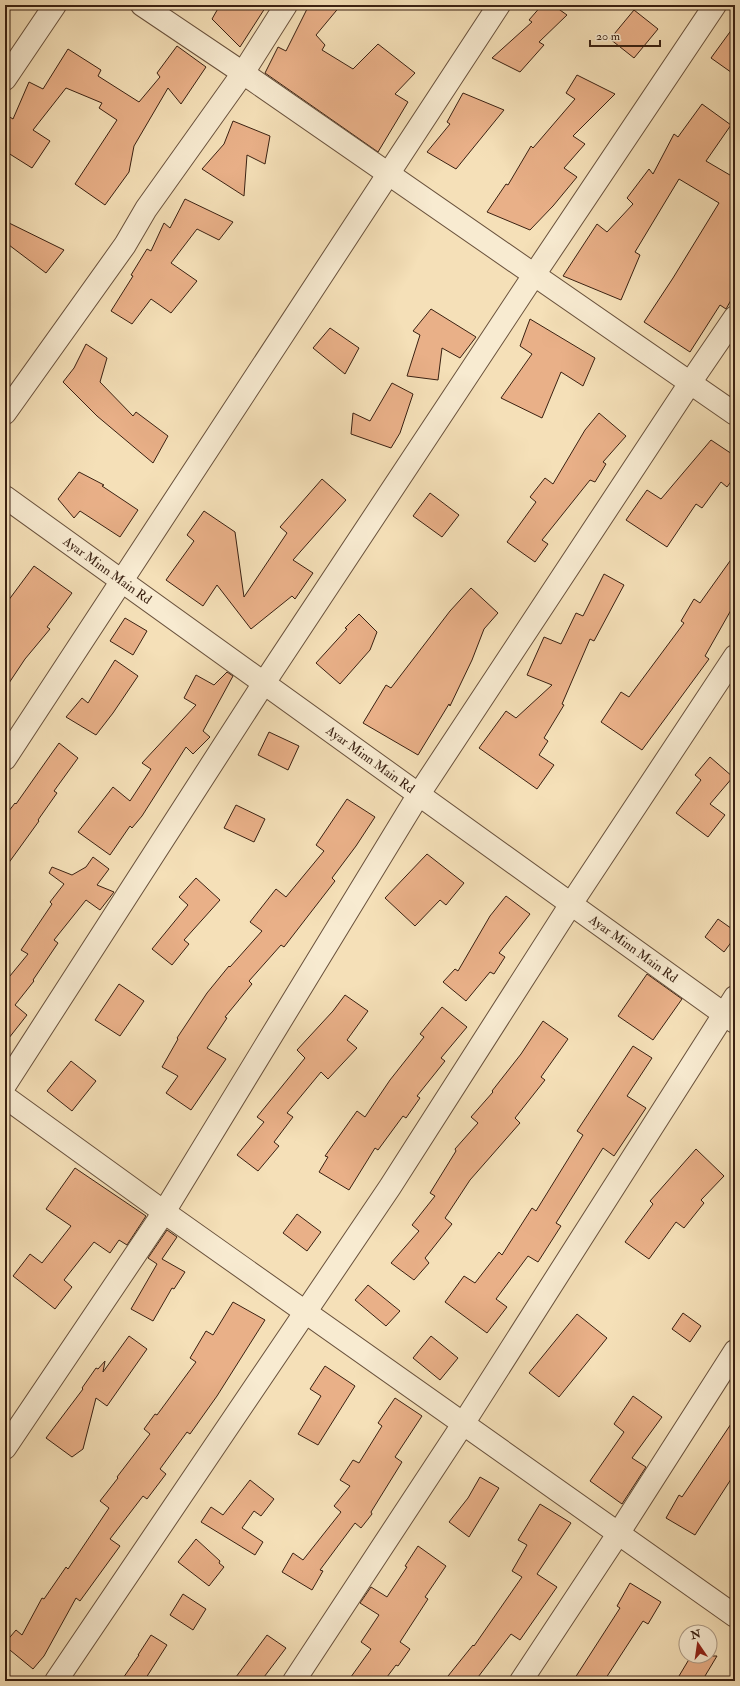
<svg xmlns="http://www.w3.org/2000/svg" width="740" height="1686" viewBox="0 0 740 1686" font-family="'IM FELL Double Pica',serif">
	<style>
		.building { fill: #e9b088; stroke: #3a2112 }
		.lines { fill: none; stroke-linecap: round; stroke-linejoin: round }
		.street-casing { stroke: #69513c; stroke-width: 24 }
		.street { stroke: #f8ebd1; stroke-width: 22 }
		.labels { text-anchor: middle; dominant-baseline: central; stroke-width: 3; stroke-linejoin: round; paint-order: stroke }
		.street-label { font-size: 13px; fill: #3a2112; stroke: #f8ebd1 }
	</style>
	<rect width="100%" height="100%" fill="#f5e0b8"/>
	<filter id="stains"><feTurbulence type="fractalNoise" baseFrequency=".005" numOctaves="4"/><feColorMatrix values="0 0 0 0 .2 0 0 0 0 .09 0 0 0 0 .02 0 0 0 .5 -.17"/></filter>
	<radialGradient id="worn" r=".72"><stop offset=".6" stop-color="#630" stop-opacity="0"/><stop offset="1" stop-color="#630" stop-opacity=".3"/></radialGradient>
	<g class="building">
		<path d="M220 5H267L240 47 212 19Z"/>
		<path d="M309 5H341L316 35 325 45 322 50 353 69 378 44 415 73 395 94 408 102 378 152 265 73 278 47 286 51Z"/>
		<path d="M542 5H553L567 15 539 42 544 45 520 72 492 58 532 22 529 20Z"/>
		<path d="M634 10 658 29 634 58 610 39Z"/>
		<path d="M735 25V75L711 58Z"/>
		<path d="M177 46 206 67 181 104 168 88 134 146 129 172 105 205 75 184 117 120 99 108 102 103 66 88 33 130 50 141 32 168 5 151V114L13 119 29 82 43 89 68 49 101 70 98 76 139 102 160 77 157 73Z"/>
		<path d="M577 75 615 94 573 136 585 144 564 168 577 177 553 206 530 230 487 212 506 184 508 185 531 146 533 148 575 99 566 93Z"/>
		<path d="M463 93 504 110 456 169 427 152 450 124 447 122Z"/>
		<path d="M702 104 731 125 706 161 735 178V293L726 309 720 305 690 352 644 322 673 278 719 203 679 179 635 252 640 255 621 300 563 276 597 224 607 232 633 204 627 198 649 169 653 174 674 134 678 137Z"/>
		<path d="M233 121 270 136 265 164 247 155 244 196 202 169 224 144Z"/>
		<path d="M185 199 233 222 219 240 197 229 171 263 197 281 171 313 151 299 132 324 111 311 133 276 131 275 147 249 151 251 164 223 170 228Z"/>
		<path d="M5 221 64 250 46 273 5 242Z"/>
		<path d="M431 309 476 337 460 358 442 348 438 380 407 376 420 335 413 331Z"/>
		<path d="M530 319 595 358 583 386 561 372 542 418 501 398 532 354 520 346Z"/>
		<path d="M330 328 359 348 345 374 313 348Z"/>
		<path d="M86 344 107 358 100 382 133 416 136 412 168 436 153 463 97 416 63 382 74 368Z"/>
		<path d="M392 383 413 394 400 433 391 448 351 434 353 413 370 421Z"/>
		<path d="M599 413 626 436 603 462 606 464 595 482 590 480 542 540 548 544 535 562 507 542 536 502 530 497 545 478 553 484 585 430Z"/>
		<path d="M711 440 735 456V476L727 487 721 482 702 508 696 504 667 547 626 520 647 490 661 499Z"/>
		<path d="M79 472 104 485 102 486 138 510 120 537 80 511 74 518 58 499Z"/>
		<path d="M322 479 346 500 293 560 313 573 295 599 292 596 251 629 217 585 203 606 166 580 194 541 187 535 204 511 235 532 244 597 287 533 280 527Z"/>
		<path d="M430 493 459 515 442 537 413 516Z"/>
		<path d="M735 554V603L705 656 709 659 642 750 601 722 621 692 629 697 684 623 681 621 694 599 700 603Z"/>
		<path d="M34 566 72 593 47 627 50 629 25 659 5 689V605Z"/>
		<path d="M604 574 624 585 594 641 590 639 562 704 564 705 544 738 548 741 539 755 554 765 537 789 479 748 506 711 516 718 552 685 527 675 544 637 561 644 576 613 583 616Z"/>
		<path d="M471 588 498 613 484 629 472 660 450 706 449 704 418 755 363 723 386 685 391 688 450 611Z"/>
		<path d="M359 614 377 632 370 650 340 684 316 663 347 629 345 628Z"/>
		<path d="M125 618 147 631 133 655 110 641Z"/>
		<path d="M115 660 138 676 113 713 96 735 66 717 82 698 88 703Z"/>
		<path d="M227 672 233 676 203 731 210 737 193 754 186 747 142 816 132 828 130 826 110 855 78 832 113 787 130 801 151 769 142 763 196 705 184 698 196 675 214 685Z"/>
		<path d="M269 732 299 746 288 770 258 755Z"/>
		<path d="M59 743 78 758 54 791 57 793 38 820 39 821 5 868V816L15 803 16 804Z"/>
		<path d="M710 757 733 777 710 804 725 815 708 837 676 813 701 780 695 775Z"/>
		<path d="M347 799 375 817 356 846 332 878 335 881 284 947 281 945 249 981 252 984 225 1017 227 1018 207 1048 226 1059 191 1110 166 1093 178 1076 162 1067 178 1039 177 1038 207 993 229 966 230 967 262 931 250 922 276 889 286 897 324 851 316 845Z"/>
		<path d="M236 805 265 819 254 842 224 828Z"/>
		<path d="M427 854 464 883 446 905 440 900 415 926 385 898Z"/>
		<path d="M93 857 109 869 97 885 114 892 100 910 86 900 54 940 58 943 33 980 34 981 15 1005 27 1015 5 1043V982L28 954 21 950 52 904 50 902 64 884 49 873 52 867 72 875 86 867Z"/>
		<path d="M196 878 220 900 184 940 189 944 172 965 152 949 188 905 179 897Z"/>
		<path d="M506 896 530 914 499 953 505 957 494 974 490 972 466 1001 443 982 455 969 458 971 490 916Z"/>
		<path d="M718 919 735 931V937L724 952 705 937Z"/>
		<path d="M647 974 682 999 653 1040 618 1016Z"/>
		<path d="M119 984 144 1001 120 1036 95 1020Z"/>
		<path d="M345 995 368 1011 347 1040 357 1048 328 1079 321 1072 287 1113 293 1117 274 1142 279 1146 258 1171 237 1155 264 1122 257 1117 305 1058 297 1050 333 1011Z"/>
		<path d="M442 1007 467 1027 441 1058 445 1061 417 1096 420 1098 406 1118 403 1116 378 1150 375 1148 349 1190 319 1172 328 1157 325 1156 357 1111 365 1117 390 1080 424 1037 420 1034Z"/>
		<path d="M543 1021 568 1039 541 1077 545 1080 515 1118 520 1123 470 1180 445 1218 452 1224 425 1258 429 1263 414 1280 391 1263 419 1231 412 1225 435 1196 430 1193 456 1151 455 1149 478 1123 471 1117 493 1092 492 1091 521 1054Z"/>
		<path d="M633 1046 652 1058 627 1096 646 1108 614 1156 603 1148 556 1223 561 1226 538 1262 528 1256 496 1299 507 1307 487 1333 445 1302 464 1276 475 1283 499 1252 502 1255 532 1208 536 1211 583 1135 577 1131Z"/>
		<path d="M71 1061 96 1081 72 1111 47 1091Z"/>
		<path d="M696 1149 724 1176 701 1200 704 1203 684 1228 676 1222 649 1259 625 1242 653 1204 650 1201Z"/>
		<path d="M75 1168 146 1216 127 1245 119 1240 110 1253 94 1242 64 1280 72 1287 55 1309 13 1276 30 1254 42 1263 71 1226 46 1209Z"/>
		<path d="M297 1214 321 1232 307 1251 283 1233Z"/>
		<path d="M167 1230 177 1237 162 1259 185 1272 174 1289 172 1288 153 1321 131 1309 157 1264 148 1258Z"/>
		<path d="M368 1285 400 1311 386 1326 355 1300Z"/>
		<path d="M233 1302 265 1320 217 1396 190 1434 187 1432 160 1469 166 1474 147 1499 143 1496 110 1539 120 1546 80 1601 76 1598 44 1656 33 1669 5 1646V1643L16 1630 22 1635 42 1598 44 1599 66 1567 68 1569 109 1508 100 1501 118 1478 117 1477 150 1434 144 1429 155 1414 157 1415 196 1362 190 1358 206 1331 213 1335Z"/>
		<path d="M683 1313 701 1326 690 1342 672 1329Z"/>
		<path d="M577 1314 607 1338 559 1397 529 1373Z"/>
		<path d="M129 1336 147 1349 107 1406 96 1398 83 1449 72 1457 46 1438 83 1389 82 1388 96 1368 98 1369 105 1361 103 1372Z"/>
		<path d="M431 1336 458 1358 440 1380 413 1358Z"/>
		<path d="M325 1366 355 1386 318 1445 298 1434 321 1396 310 1389Z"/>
		<path d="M633 1396 662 1417 632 1458 646 1467 622 1504 590 1481 624 1432 614 1424Z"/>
		<path d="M395 1398 422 1416 395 1457 402 1462 371 1512 372 1514 361 1528 355 1523 320 1570 323 1571 312 1590 282 1572 293 1553 303 1560 341 1512 334 1506 350 1486 340 1480 353 1460 359 1463 382 1426 378 1423Z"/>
		<path d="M735 1418V1473L695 1535 666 1518 679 1495 682 1497Z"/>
		<path d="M480 1477 499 1488 469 1537 449 1522 468 1498Z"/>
		<path d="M250 1480 274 1499 261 1516 254 1511 242 1528 263 1542 255 1555 201 1522 211 1507 223 1515Z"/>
		<path d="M540 1504 571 1523 537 1574 557 1587 520 1640 511 1634 475 1681H444L473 1645 474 1646 522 1577 512 1571 527 1545 518 1540Z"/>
		<path d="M196 1539 220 1561 219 1563 224 1567 209 1586 178 1562Z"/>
		<path d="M418 1546 446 1566 425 1597 428 1599 400 1642 410 1649 398 1666 396 1665 384 1681H348L371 1649 361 1642 379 1615 360 1603 371 1587 387 1597 407 1567 405 1566Z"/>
		<path d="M630 1583 661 1602 648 1624 643 1621 604 1681H573L620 1608 617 1606Z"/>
		<path d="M183 1594 206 1609 193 1630 170 1615Z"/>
		<path d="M151 1635 167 1645 144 1681H121L139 1655H138Z"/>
		<path d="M267 1635 286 1648 261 1681H233Z"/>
		<path d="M691 1656H717L702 1681H676Z"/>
	</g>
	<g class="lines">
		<defs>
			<g id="street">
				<path d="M142 5 243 73 735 414"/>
				<path d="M5 79 55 5"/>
				<path d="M5 413 125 245 146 209 243 73 286 5"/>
				<path id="s1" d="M5 497 735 1022"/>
				<path d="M5 759 499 5"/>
				<path d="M5 1085 264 683 534 275 715 5"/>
				<path d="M5 1097 164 1212 735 1616"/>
				<path d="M5 1448 164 1212 419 794 690 383 735 317"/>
				<path d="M56 1681 390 1187 571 904 735 656"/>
				<path d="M294 1681 463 1424 735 997"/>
				<path d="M521 1681 618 1534 735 1351"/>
			</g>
		</defs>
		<use href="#street" class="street-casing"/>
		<use href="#street" class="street"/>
	</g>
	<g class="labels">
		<g class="street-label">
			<text stroke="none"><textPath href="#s1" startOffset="126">Ayar Minn Main Rd</textPath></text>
			<text stroke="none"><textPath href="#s1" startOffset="450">Ayar Minn Main Rd</textPath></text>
			<text stroke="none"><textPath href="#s1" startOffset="774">Ayar Minn Main Rd</textPath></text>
		</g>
	</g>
	<rect width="740" height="1686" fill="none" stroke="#f5e0b8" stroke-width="20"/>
	<rect x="6" y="6" width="728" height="1674" fill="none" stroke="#3a2112" stroke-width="2"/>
	<rect x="10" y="10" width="720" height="1666" fill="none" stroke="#3a2112"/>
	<g transform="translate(698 1644) rotate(347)"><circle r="19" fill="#f8ebd1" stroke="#ac9a85"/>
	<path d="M0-3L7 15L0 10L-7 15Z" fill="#8f2418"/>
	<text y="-6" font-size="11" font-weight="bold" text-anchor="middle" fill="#3a2112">N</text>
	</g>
	<path d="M590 40v6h70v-6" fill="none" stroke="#3a2112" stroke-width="2"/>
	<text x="596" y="40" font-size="12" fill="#3a2112" stroke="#f8ebd1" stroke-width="3" paint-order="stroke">20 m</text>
	<rect width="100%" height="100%" filter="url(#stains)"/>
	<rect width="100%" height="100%" fill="url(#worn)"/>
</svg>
